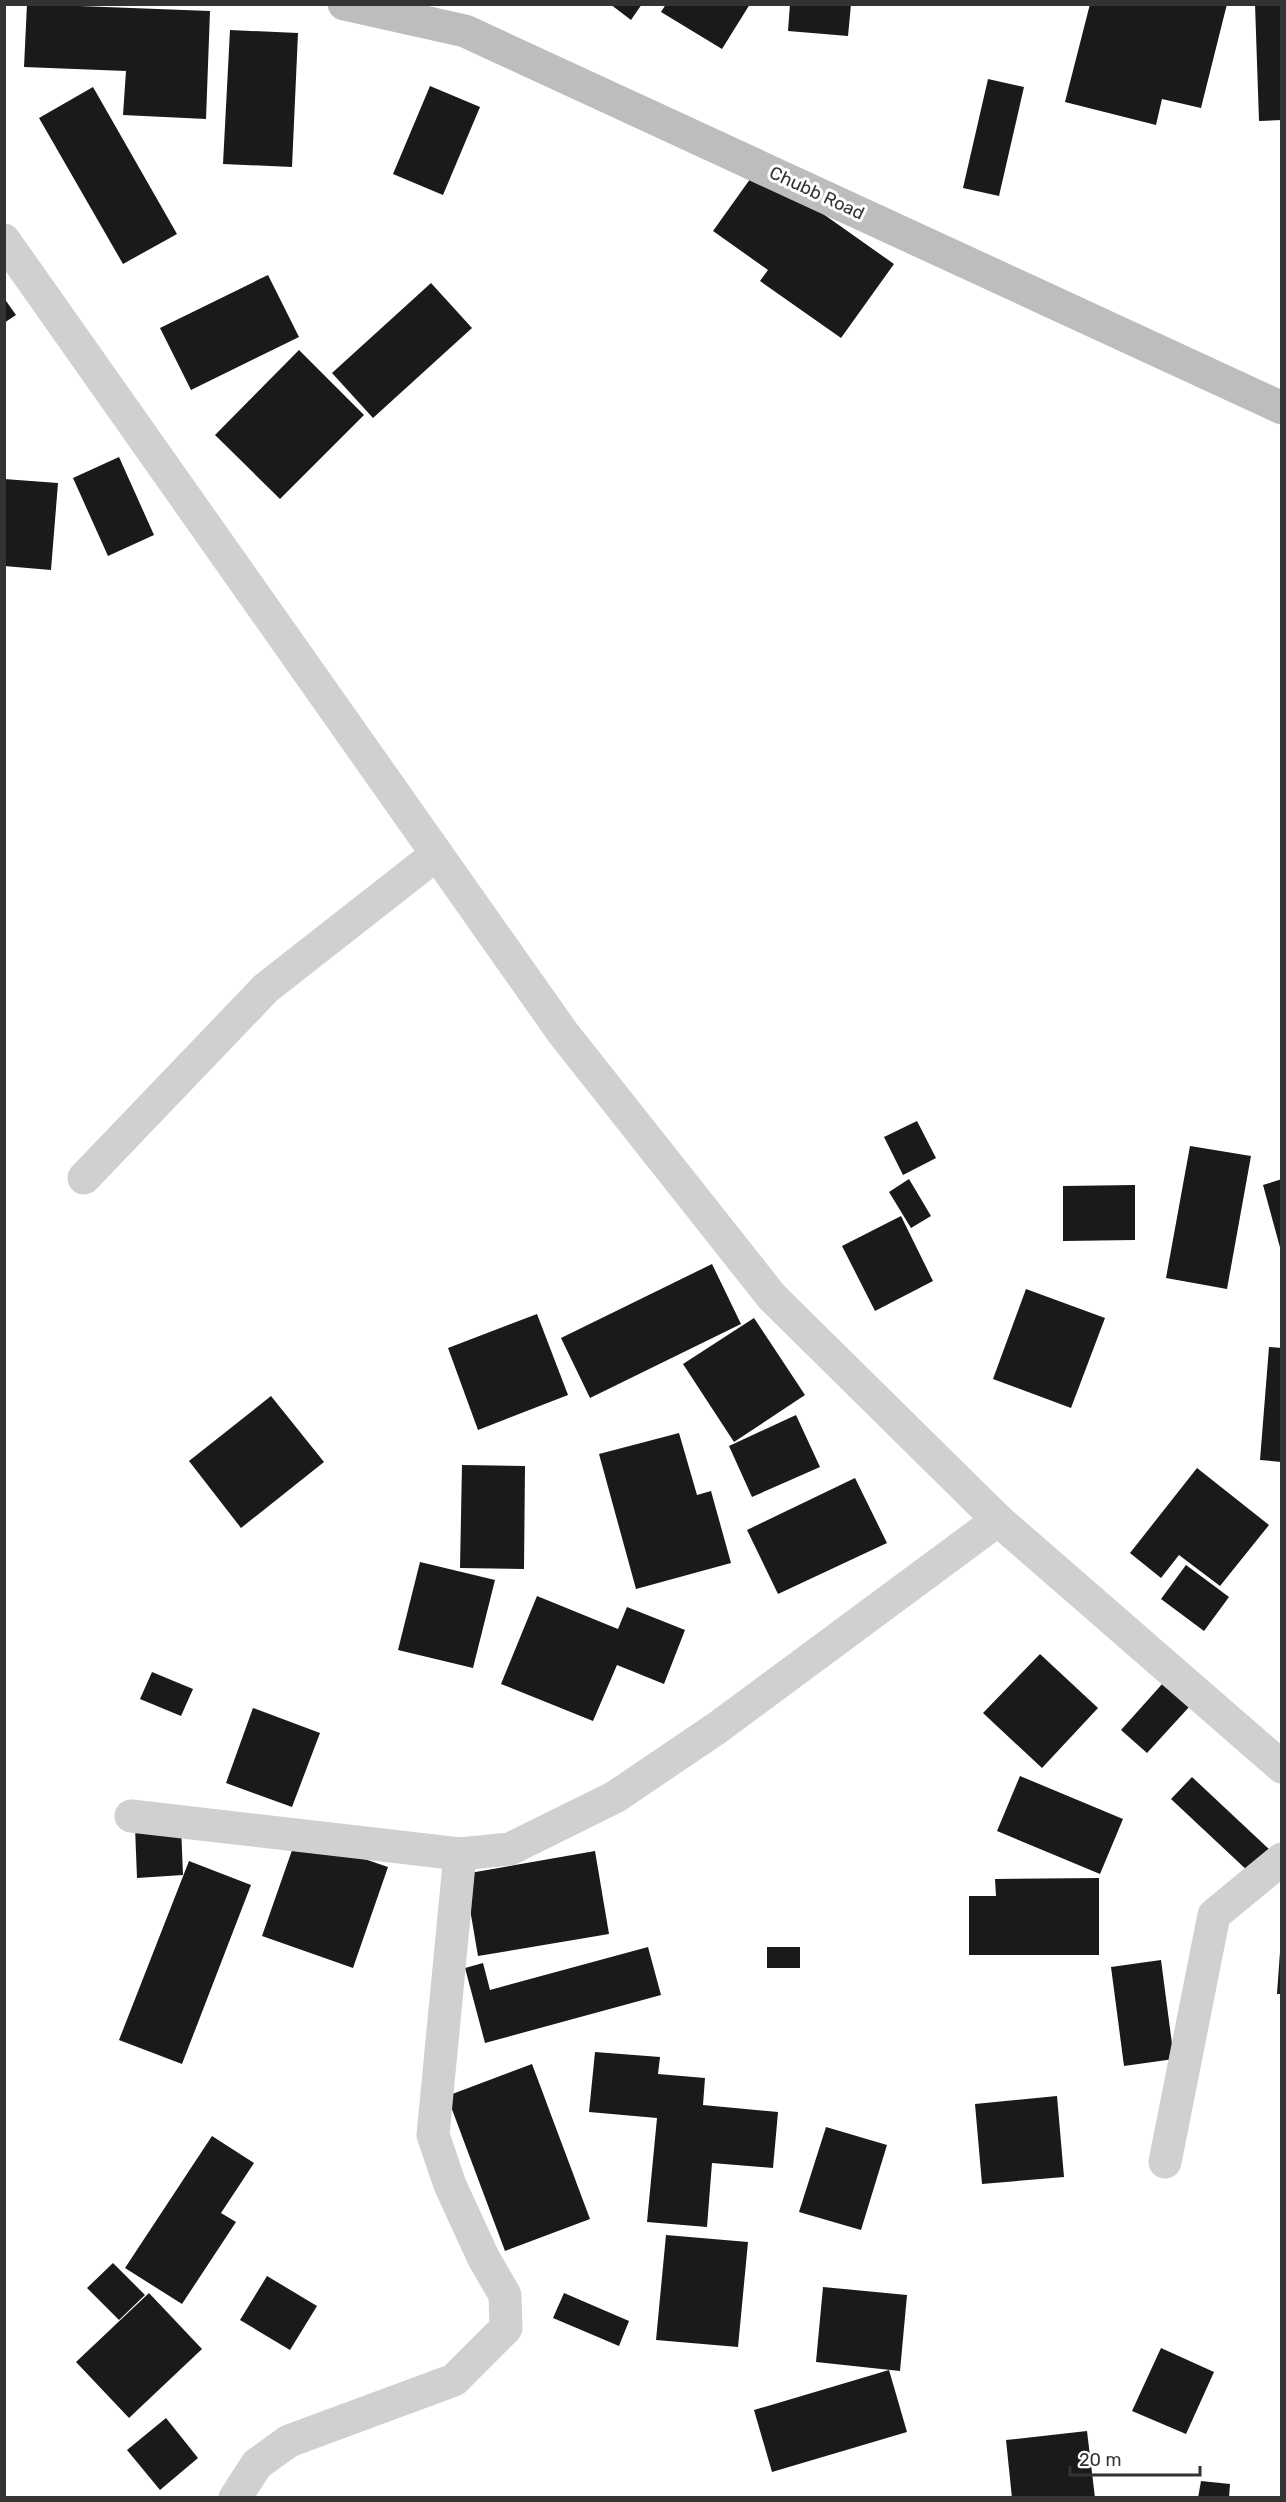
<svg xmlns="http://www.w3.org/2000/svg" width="1286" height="2502" viewBox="0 0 1286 2502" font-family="Rubik,sans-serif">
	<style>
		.building { fill: #1a1a1a }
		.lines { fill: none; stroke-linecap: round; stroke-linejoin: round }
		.street { stroke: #d0d0d0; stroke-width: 33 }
		.secondary { stroke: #bdbdbd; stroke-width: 33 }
		.labels { text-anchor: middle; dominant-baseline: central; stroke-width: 6; stroke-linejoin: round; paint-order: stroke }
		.street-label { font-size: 18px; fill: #333; stroke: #fff }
	</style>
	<rect width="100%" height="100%" fill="#fff"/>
	<g class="building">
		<path d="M27 4 210 11 206 119 123 115 126 71 24 67Z"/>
		<path d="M610 4H642L631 20Z"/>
		<path d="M666 4H750L722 49 661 12Z"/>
		<path d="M790 4H851L848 36 788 31Z"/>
		<path d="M1090 4H1227L1201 108 1162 99 1156 125 1065 102Z"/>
		<path d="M1255 4H1282V120L1259 121Z"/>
		<path d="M230 30 298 33 292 167 223 164Z"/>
		<path d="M988 79 1024 87 999 196 963 188Z"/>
		<path d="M430 86 480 107 443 195 393 174Z"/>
		<path d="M93 87 177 234 123 264 39 118Z"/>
		<path d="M758 168 894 264 841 338 760 281 768 270 713 231Z"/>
		<path d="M268 275 299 337 191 390 160 328Z"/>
		<path d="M431 283 472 328 373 418 332 373Z"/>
		<path d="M4 298 16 315 4 323Z"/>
		<path d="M299 350 364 415 280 499 215 435Z"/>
		<path d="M119 457 154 535 108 556 73 478Z"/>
		<path d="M4 479 58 483 51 570 4 566Z"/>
		<path d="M917 1121 936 1158 903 1175 884 1137Z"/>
		<path d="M1190 1146 1251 1156 1227 1289 1166 1278Z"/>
		<path d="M909 1179 931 1216 911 1228 889 1192Z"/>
		<path d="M1282 1179V1251H1281L1263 1185Z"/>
		<path d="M1135 1185V1240L1063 1241V1186Z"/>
		<path d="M901 1216 933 1281 875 1311 842 1246Z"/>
		<path d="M712 1264 741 1324 590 1398 561 1338Z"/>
		<path d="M1026 1289 1105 1318 1071 1408 993 1379Z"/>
		<path d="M537 1314 568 1395 478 1430 448 1348Z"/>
		<path d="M754 1318 805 1395 734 1442 683 1364Z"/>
		<path d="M1269 1347 1282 1348V1462L1260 1460Z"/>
		<path d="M271 1396 324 1462 241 1528 189 1461Z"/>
		<path d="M796 1415 820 1467 752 1497 729 1446Z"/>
		<path d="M679 1433 697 1495 711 1491 731 1563 636 1589 599 1454Z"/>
		<path d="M462 1465 525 1466 524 1569 460 1568Z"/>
		<path d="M1197 1468 1269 1525 1220 1586 1179 1555 1161 1578 1130 1553Z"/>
		<path d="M855 1478 887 1543 778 1594 747 1530Z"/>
		<path d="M420 1562 495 1580 473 1668 398 1650Z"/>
		<path d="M1186 1565 1229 1597 1204 1631 1161 1599Z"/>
		<path d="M537 1596 618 1629 627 1607 685 1630 664 1684 617 1665 593 1721 501 1684Z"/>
		<path d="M1040 1654 1098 1708 1042 1768 983 1713Z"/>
		<path d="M152 1672 193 1689 181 1716 140 1699Z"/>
		<path d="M1163 1683 1190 1706 1147 1753 1121 1730Z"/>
		<path d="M253 1708 320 1733 292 1807 226 1783Z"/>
		<path d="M1020 1776 1123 1819 1100 1874 997 1831Z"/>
		<path d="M1192 1777 1271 1851 1250 1873 1171 1799Z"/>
		<path d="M181 1826 183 1875 137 1878 135 1827Z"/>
		<path d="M297 1836 388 1867 353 1968 262 1936Z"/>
		<path d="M595 1851 609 1934 478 1956 464 1874Z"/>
		<path d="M189 1861 251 1885 182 2064 119 2040Z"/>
		<path d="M1099 1878V1955H969V1896H996L995 1879Z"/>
		<path d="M648 1947 661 1995 485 2043 465 1968 483 1963 490 1990Z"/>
		<rect x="767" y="1947" width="33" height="21"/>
		<path d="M1280 1952H1282V1994H1277Z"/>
		<path d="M1161 1960 1174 2059 1124 2066 1111 1967Z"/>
		<path d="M595 2052 660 2057 658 2074 705 2078 703 2105 778 2112 773 2168 712 2163 707 2227 647 2222 657 2118 589 2112Z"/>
		<path d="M532 2064 590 2219 505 2251 447 2096Z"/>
		<path d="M1057 2096 1064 2177 982 2184 975 2104Z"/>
		<path d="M826 2127 887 2145 861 2230 799 2212Z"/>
		<path d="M212 2136 254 2163 221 2213 236 2222 182 2304 125 2268Z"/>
		<path d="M666 2235 748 2242 738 2347 656 2340Z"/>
		<path d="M113 2263 145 2295 119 2320 87 2288Z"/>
		<path d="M267 2276 317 2306 290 2350 240 2320Z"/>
		<path d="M823 2287 907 2295 900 2371 816 2362Z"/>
		<path d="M149 2293 202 2349 129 2418 76 2362Z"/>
		<path d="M564 2293 629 2321 619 2346 553 2318Z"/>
		<path d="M1161 2348 1214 2372 1186 2434 1132 2411Z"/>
		<path d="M889 2370 907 2432 772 2472 754 2410Z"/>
		<path d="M166 2418 198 2458 160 2490 127 2450Z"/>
		<path d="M1087 2431 1095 2498H1012L1006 2440Z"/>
		<path d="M1201 2481 1230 2484 1229 2498H1198Z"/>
	</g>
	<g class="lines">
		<g class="street">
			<path d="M4 240 563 1033 772 1297 998 1520 1282 1767"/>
			<path d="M84 1178 266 988 437 854"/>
			<path d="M131 1816 460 1854 510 1849 615 1797 717 1728 998 1520"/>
			<path d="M1165 2162 1214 1915 1282 1859"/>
			<path d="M235 2498 257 2464 289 2441 454 2380 506 2328 505 2295 483 2257 450 2185 433 2135 460 1854"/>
		</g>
		<path class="secondary" d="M344 4 465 31 1282 408"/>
	</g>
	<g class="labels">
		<g class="street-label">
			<text transform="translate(817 193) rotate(25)">Chubb Road</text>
		</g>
	</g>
	<rect width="1286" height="2502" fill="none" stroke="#333333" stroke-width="12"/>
	<path d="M1070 2466v9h130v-9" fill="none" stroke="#333333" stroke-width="3"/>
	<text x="1079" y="2466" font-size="18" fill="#333333" stroke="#ffffff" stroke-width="4.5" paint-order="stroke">20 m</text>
</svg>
